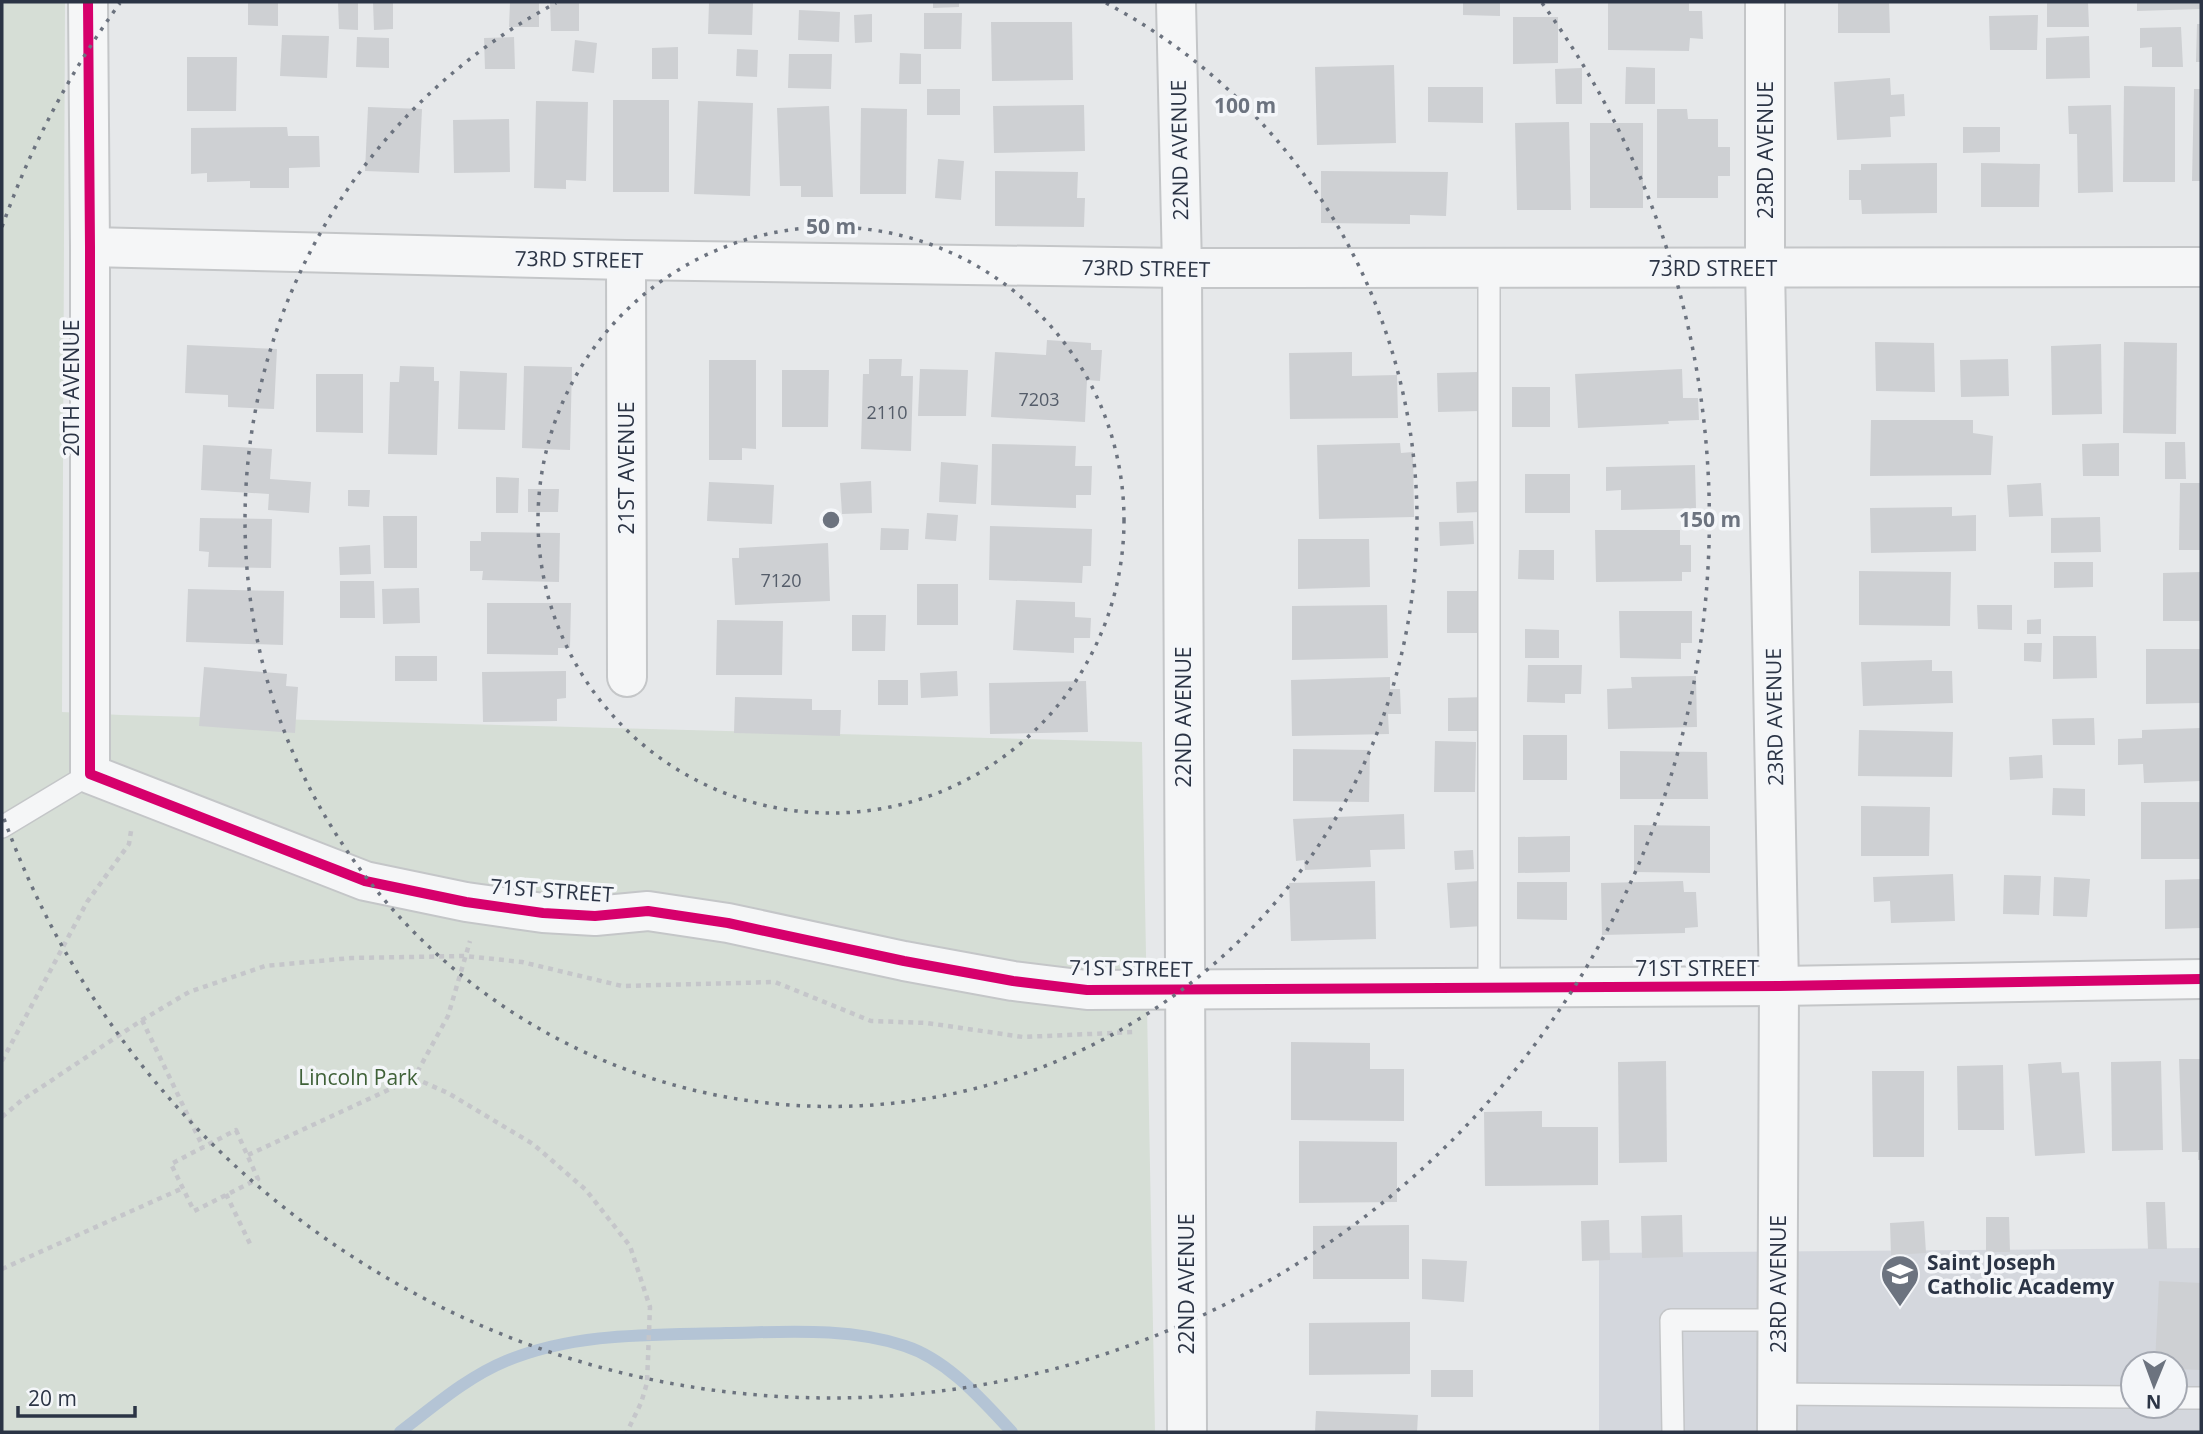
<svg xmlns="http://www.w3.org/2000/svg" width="2203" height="1434" viewBox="0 0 2203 1434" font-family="'Open Sans',sans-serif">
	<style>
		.built { fill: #d4d7dd; fill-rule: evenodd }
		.green { fill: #d6ded6 }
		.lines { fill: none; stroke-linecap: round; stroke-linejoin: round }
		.stream { stroke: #b4c4d5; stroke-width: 12 }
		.building { fill: #ced0d3 }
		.service-casing { stroke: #c4c6c8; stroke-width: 24 }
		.minor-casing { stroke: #c4c6c8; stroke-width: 42 }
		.tertiary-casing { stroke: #c4c6c8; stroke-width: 42 }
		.path { stroke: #c5c6ca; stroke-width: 4.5; stroke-dasharray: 5 5; stroke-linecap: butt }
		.service { stroke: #f5f6f7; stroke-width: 21 }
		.minor { stroke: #f5f6f7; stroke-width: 38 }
		.tertiary { stroke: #f5f6f7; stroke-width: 38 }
		.cycleway-casing { stroke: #f4f6f9; stroke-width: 15 }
		.cycleway { stroke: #d6006c; stroke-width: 10 }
		.ring { fill: none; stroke: #6c737f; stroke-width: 3.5; stroke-dasharray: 3.5 7 }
		.labels { text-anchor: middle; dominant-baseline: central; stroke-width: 7; stroke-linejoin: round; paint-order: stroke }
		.number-label { font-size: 18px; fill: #545c69 }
		.street-label { font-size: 21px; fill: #2b3445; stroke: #f4f6f9 }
		.park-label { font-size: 21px; fill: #3f6138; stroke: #f4f6f9 }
		.poi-label { font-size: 21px; font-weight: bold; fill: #2b3445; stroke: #f4f6f9; text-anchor: start }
		.centre { fill: #6c737f; stroke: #f4f6f9; stroke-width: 3.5 }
		.ring-label { font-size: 21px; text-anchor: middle; font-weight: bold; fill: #6c737f; stroke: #f4f6f9; stroke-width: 7; stroke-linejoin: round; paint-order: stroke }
	</style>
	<rect width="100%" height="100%" fill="#e6e8ea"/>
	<path class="built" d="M2201 1248V1432H1599V1253ZM2133 1364H2175V1406H2133Z"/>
	<path class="green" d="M2 2H65L62 712 121 715 1142 742 1155 1432H2Z"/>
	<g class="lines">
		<path class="stream" d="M400 1432C433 1407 467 1377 506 1361 576 1332 652 1335 726 1333 785 1332 848 1327 905 1346 948 1360 982 1400 1012 1432"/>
	</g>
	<g class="building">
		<path d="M248 2H278V26L248 25Z"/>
		<path d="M338 2H358V30L339 29Z"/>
		<path d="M373 2H393V29L374 30Z"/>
		<path d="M510 2H539V27H509Z"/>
		<path d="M550 2H579V31H551Z"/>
		<path d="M709 2H753L752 35 708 34Z"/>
		<path d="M933 2H959V7L933 8Z"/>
		<path d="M1463 2H1500V16L1463 15Z"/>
		<path d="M1608 2H1689V11H1702L1703 39 1690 38 1689 51 1608 50Z"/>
		<path d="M1838 2H1889L1890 33H1838Z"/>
		<path d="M2047 2H2088L2089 27H2047Z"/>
		<path d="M2137 2H2201V9L2137 11Z"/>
		<path d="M799 10 840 12 839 42 798 40Z"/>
		<path d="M924 13H962L961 49H924Z"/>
		<path d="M872 14V42L855 43 854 15Z"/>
		<path d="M2038 15 2037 50H1990L1989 16Z"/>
		<path d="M1513 17H1558V63L1513 64Z"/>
		<path d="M991 22H1072L1073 80 992 81Z"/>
		<path d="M2197 24H2201V62H2196Z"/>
		<path d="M2181 27 2183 67H2152V47L2140 48V28Z"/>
		<path d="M282 35 329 36 327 78 280 76Z"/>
		<path d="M2089 36 2090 78 2046 79V38Z"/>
		<path d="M357 37 389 38V68L356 67Z"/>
		<path d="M514 37 515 69H485L484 38Z"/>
		<path d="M575 40 597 43 594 73 572 71Z"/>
		<path d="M678 47V79H652V48Z"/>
		<path d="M737 49 758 50 757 77 736 76Z"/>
		<path d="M900 53 921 54V84H899Z"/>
		<path d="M789 54H832L831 89 788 88Z"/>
		<path d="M187 57H237L236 111H187Z"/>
		<path d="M1394 65 1396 143 1317 145 1315 67Z"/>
		<path d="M1626 67 1655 68V104H1625Z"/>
		<path d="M1582 68V104H1556L1555 69Z"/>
		<path d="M1890 78 1891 95 1904 94 1905 116 1890 117 1891 137 1837 140 1834 82Z"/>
		<path d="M2124 86 2175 87V182H2123Z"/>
		<path d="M1428 87H1483V123L1428 122Z"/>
		<rect x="927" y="89" width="33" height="26"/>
		<path d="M2194 89H2201V181H2192Z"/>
		<rect x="613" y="100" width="56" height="92"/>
		<path d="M536 101 588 102 586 181 566 180V189L534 188Z"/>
		<path d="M698 101 753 103 750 196 694 194Z"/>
		<path d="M1084 105 1085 151 994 153 993 106Z"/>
		<path d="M2111 105 2113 192 2078 193 2077 134H2069L2068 106Z"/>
		<path d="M829 106 833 197H801V186H780L777 108Z"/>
		<path d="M368 107 422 109 419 173 365 171Z"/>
		<path d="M861 108 907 109 906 194H860Z"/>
		<path d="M1657 109H1687L1688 119H1718V147H1730V176H1718V198H1657Z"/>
		<path d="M509 119 510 172 454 173 453 120Z"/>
		<path d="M1569 122 1571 210H1517L1515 123Z"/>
		<rect x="1590" y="123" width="53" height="85"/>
		<path d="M287 127 288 136H319L320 167 289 168V188H250V181L207 182V173L191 174V128Z"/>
		<path d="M1963 127H2000V152L1963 153Z"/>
		<path d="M938 159 964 161 961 200 935 198Z"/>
		<path d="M1937 163V213L1862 214 1861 200H1849V170H1861V164Z"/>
		<path d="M1981 163 2040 164 2039 207H1981Z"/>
		<path d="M995 171 1078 172 1077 198H1085L1084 227 995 226Z"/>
		<path d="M1321 171 1448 172 1446 216 1410 215V224L1321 223Z"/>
		<path d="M1047 340 1091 343V350H1102L1100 381 1087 380 1085 422 991 417 995 352 1046 355Z"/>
		<path d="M1875 342 1934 343 1935 392 1876 391Z"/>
		<path d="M2124 342 2177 343 2176 434 2123 433Z"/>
		<path d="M2101 344 2102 414 2052 415 2051 346Z"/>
		<path d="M187 345 277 349 274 409 228 407V395L185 393Z"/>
		<path d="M1352 352V376L1397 375 1398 418 1290 419 1289 353Z"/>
		<path d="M869 359H902L901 376H913L911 451 861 449 863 374H869Z"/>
		<path d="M2008 359 2009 396 1961 397 1960 360Z"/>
		<path d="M709 360H756V449L742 448V460H709Z"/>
		<path d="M400 366 434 367V381H439L437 455 388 454 390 382H399Z"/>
		<path d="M524 366 572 367 570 450 522 448Z"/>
		<path d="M920 369 968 370 966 416H918Z"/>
		<path d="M1682 369 1683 398H1698L1699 420 1668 421 1669 424 1578 428 1575 374Z"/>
		<path d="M782 370H829L828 427H782Z"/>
		<path d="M460 371 507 373 505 430 458 429Z"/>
		<path d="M1479 372 1480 411 1438 412 1437 373Z"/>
		<path d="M316 374H363V433L316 432Z"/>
		<rect x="1512" y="387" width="38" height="40"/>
		<path d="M1871 420H1973V433L1993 436 1991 475 1870 476Z"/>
		<path d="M2165 442H2185L2186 479H2165Z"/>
		<path d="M1400 443 1401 453 1413 452 1414 517 1319 519 1317 445Z"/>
		<path d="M2119 443V476H2083L2082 444Z"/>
		<path d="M992 444 1076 446 1075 466H1092L1091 495H1076V508L991 505Z"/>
		<path d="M203 445 272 449 270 479 311 482 309 513 268 510 269 494 201 490Z"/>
		<path d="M941 462 978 465 976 504 939 502Z"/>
		<path d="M1695 465 1696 508 1621 510V490L1606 491V467Z"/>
		<rect x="1525" y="474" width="45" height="39"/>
		<path d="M496 477 519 478 518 513H496Z"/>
		<path d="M871 481 872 513 842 514 840 483Z"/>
		<path d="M1479 481 1480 512 1457 513 1456 482Z"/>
		<path d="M709 482 774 485 772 524 707 521Z"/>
		<path d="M2041 483 2043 516 2009 517 2007 485Z"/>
		<path d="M2180 483H2201V550H2179Z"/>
		<path d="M528 489H559L558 512H528Z"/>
		<path d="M348 490H370L369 507 348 506Z"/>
		<path d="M1952 507V516L1976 515V551L1871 553 1870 508Z"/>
		<path d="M927 513 958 515 956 541 925 539Z"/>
		<path d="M383 516H417V568H384Z"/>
		<path d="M2100 517 2101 552 2051 553V518Z"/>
		<path d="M200 518 272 519 271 568 208 567 209 552 199 551Z"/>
		<path d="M1473 521 1474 544 1440 546 1439 522Z"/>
		<path d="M990 526 1092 529 1091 566H1083L1082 583 989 580Z"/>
		<path d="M881 528 909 529 908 550H880Z"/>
		<path d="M1595 530H1680V545H1691V572H1682V581L1596 582Z"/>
		<path d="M481 532 560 533 559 582 482 580 483 571H470V541H481Z"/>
		<path d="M1298 539H1369L1370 587 1298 589Z"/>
		<path d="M828 543 830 601 735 605 732 558H739V548Z"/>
		<path d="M370 545 371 574 340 575 339 547Z"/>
		<path d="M1519 550H1554V580L1518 579Z"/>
		<path d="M2054 562H2093V587L2054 588Z"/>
		<path d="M1859 571 1951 572 1950 626 1859 625Z"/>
		<path d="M2201 572V621H2163V573Z"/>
		<path d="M340 581H374L375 618H340Z"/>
		<rect x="917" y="584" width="41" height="41"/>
		<path d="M419 588 420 623 383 624 382 589Z"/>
		<path d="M188 589 284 591 283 645 186 642Z"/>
		<rect x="1447" y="591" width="35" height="42"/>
		<path d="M1016 600 1075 602V617L1091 618 1090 638H1074V653L1013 650Z"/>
		<path d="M487 603H571L570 648H558V655L487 654Z"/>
		<path d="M1387 605 1388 658 1292 660V606Z"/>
		<path d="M1977 605H2012V630L1978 629Z"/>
		<path d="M1619 611H1692V643H1681V659L1620 658Z"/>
		<path d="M852 615H886L885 651H852Z"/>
		<path d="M2041 619V634H2027V620Z"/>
		<path d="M717 620 783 621 782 675H716Z"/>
		<path d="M1525 629 1559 630V658H1525Z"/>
		<path d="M2053 636H2096L2097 678 2053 679Z"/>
		<path d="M2024 643H2042L2041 662 2024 661Z"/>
		<path d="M2146 649H2201V703L2146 704Z"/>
		<rect x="395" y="656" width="42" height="25"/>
		<path d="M1932 660V671H1952L1953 703 1863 706 1861 662Z"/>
		<path d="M1528 665H1582L1581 694H1565V703L1527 702Z"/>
		<path d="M204 667 287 674 286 686 298 687 295 733 199 726Z"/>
		<path d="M566 671V698L557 699V721L483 722 482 672Z"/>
		<path d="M957 671 958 696 921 698 920 673Z"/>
		<path d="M1696 676 1697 727 1608 729 1607 689 1632 688 1631 677Z"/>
		<path d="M1390 677V689H1400L1401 714H1388L1389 734 1292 736 1291 680Z"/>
		<rect x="878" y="680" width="30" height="25"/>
		<path d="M1086 681 1088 732 990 734 989 683Z"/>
		<path d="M735 697 812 699V710H841L840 736 734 733Z"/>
		<path d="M1487 697 1488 731H1448V698Z"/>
		<path d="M2094 718 2095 745H2053L2052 719Z"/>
		<path d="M2201 728V781L2144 783 2143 764 2118 765V739L2142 738V730Z"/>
		<path d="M1859 730 1953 732 1952 777 1858 776Z"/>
		<rect x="1523" y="735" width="44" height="45"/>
		<path d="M1435 741 1476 742 1475 792H1434Z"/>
		<path d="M1293 749 1370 750 1369 802 1293 801Z"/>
		<path d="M1620 751 1707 752 1708 799H1620Z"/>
		<path d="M2042 755 2043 778 2010 780 2009 757Z"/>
		<path d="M2053 788 2085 789V816L2052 815Z"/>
		<rect x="2141" y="802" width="60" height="57"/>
		<path d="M1861 806 1930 807 1929 856H1861Z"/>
		<path d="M1404 814 1405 849 1370 850 1371 867 1305 870 1304 860 1296 861 1293 819Z"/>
		<path d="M1634 825 1710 826V873L1634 872Z"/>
		<path d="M1570 836V872L1518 873V837Z"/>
		<path d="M1473 850 1474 869 1455 870 1454 851Z"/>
		<path d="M1953 874 1955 921 1891 923 1890 901 1874 902 1873 877Z"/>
		<path d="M2004 875 2041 876 2039 915 2003 914Z"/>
		<path d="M2054 877 2090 879 2087 917 2053 916Z"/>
		<path d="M2201 879V928L2165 929V880Z"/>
		<path d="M1375 881 1376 939 1291 941 1289 883Z"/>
		<path d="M1480 881 1483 926 1450 928 1447 883Z"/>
		<path d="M1683 881 1684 892H1696L1698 927 1685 928V933L1602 935 1601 883Z"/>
		<path d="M1517 882H1567V920L1517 919Z"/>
		<path d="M1291 1042 1370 1043V1069H1404V1121L1291 1120Z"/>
		<path d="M2179 1059H2201V1160H2198V1152H2182Z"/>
		<path d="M1666 1061 1667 1162 1619 1163 1618 1062Z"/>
		<path d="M2161 1061 2163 1150 2112 1151 2111 1062Z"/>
		<path d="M2061 1062 2062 1073 2079 1072 2085 1153 2035 1156 2028 1064Z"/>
		<path d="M2003 1065 2004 1130H1958L1957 1066Z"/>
		<path d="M1872 1071H1924V1157H1873Z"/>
		<path d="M1542 1111V1127H1598V1185L1485 1186 1484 1112Z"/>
		<path d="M1299 1141 1397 1142V1202L1299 1203Z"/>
		<path d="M2146 1202H2165L2167 1249H2148Z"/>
		<path d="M1682 1215 1683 1257 1642 1258 1641 1216Z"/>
		<path d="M1986 1217H2009L2010 1252H1986Z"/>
		<path d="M1609 1220 1610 1260 1582 1261 1581 1221Z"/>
		<path d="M1924 1221 1926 1253 1891 1255 1890 1223Z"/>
		<path d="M1409 1225V1279H1313V1226Z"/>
		<path d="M1422 1259 1467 1261 1464 1302 1422 1299Z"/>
		<path d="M2159 1281 2201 1283V1370L2175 1369V1364H2155Z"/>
		<path d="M1410 1322V1374L1309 1375V1323Z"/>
		<rect x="1431" y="1370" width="42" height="27"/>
		<path d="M1316 1411 1418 1415 1417 1432H1315Z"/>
	</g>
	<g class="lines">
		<defs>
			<g id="service">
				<path d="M2 827 90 774"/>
				<path d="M1489 988V268"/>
				<path d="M1777 1394 2133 1397"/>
				<path d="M2175 1398H2201"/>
				<path d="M1673 1432 1671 1320H1778"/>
			</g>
			<g id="minor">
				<path d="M88 2 90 247V774L365 881 466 902 543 913 595 916 648 911 728 923 904 961 1013 981 1087 990 1779 986 2201 979"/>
				<path d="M1765 2V268L1779 986 1777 1432"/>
				<path d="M90 247 626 260 1182 268 2201 267"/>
				<path d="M626 260 627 677"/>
			</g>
			<path id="tertiary" d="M1176 2 1182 268 1187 1432"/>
		</defs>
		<use href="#service" class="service-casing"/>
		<use href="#minor" class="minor-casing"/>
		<use href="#tertiary" class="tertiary-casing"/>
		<g class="path">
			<path d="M142 1020 203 1147"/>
			<path d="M2 1061 87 902 129 844 131 831"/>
			<path d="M414 1078 448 1093 533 1144 586 1190 630 1246 650 1307 647 1383 641 1403 627 1432"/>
			<path d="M2 1117 22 1100 142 1020 189 992 265 966 351 958 465 956 522 962 622 986 775 982 871 1021 927 1023 1023 1037 1134 1032"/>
			<path d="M236 1130 258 1179 194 1211 171 1164Z"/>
			<path d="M248 1155 414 1078 448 1016 470 941"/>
			<path d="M226 1194 252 1248"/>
			<path d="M2 1269 183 1188"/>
		</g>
		<use href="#service" class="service"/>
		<use href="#minor" class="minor"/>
		<use href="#tertiary" class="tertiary"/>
		<defs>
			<path id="cycleway" d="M88 2 90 247V774L365 881 466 902 543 913 595 916 648 911 728 923 904 961 1013 981 1087 990 1779 986 2201 979"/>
		</defs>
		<use href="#cycleway" class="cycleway-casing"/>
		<use href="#cycleway" class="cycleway"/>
	</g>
	<g class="ring">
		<circle cx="831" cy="520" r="293"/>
		<path d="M1106 3A586 586 0 1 1 556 3"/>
		<path d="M2 227A879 879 0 0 1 120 3M1542 3A879 879 0 1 1 2 813"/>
	</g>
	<defs>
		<symbol id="school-pin" viewBox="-11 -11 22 30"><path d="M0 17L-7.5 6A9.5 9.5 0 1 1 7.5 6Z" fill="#6c737f" stroke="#f4f6f9"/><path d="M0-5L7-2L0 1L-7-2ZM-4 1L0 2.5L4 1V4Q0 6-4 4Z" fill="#fff"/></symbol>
	</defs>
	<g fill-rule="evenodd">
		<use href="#school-pin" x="1878" y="1252" width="44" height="60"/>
	</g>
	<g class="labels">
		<g class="number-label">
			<text x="1039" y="399">7203</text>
			<text x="887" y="412">2110</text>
			<text x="781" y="580">7120</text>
		</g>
		<g class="street-label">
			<text transform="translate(1179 150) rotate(-91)">22ND AVENUE</text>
			<text transform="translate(1765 150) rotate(-90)">23RD AVENUE</text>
			<text transform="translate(579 259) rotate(1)">73RD STREET</text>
			<text transform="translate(1146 268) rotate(1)">73RD STREET</text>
			<text x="1713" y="268">73RD STREET</text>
			<text transform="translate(71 388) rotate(-90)">20TH AVENUE</text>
			<text transform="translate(626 468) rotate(-90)">21ST AVENUE</text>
			<text transform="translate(1183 717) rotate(-90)">22ND AVENUE</text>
			<text transform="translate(1774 717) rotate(-91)">23RD AVENUE</text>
			<text transform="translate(552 890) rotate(4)">71ST STREET</text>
			<text transform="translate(1131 968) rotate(1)">71ST STREET</text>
			<text x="1697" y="968">71ST STREET</text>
			<text transform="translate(1186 1284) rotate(-90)">22ND AVENUE</text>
			<text transform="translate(1778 1284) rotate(-90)">23RD AVENUE</text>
		</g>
		<g class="park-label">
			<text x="358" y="1077">Lincoln Park</text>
		</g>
		<g class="poi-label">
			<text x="1927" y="1262">Saint Joseph<tspan x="1927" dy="24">Catholic Academy</tspan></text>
		</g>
	</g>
	<circle cx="831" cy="520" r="10" class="centre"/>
	<g class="ring-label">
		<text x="1245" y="113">100 m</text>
		<text x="831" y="234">50 m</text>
		<text x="1710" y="527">150 m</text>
	</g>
	<rect width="2203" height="1434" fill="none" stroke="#2b3445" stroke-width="7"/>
	<g transform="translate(2154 1385) rotate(181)"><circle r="33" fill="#f4f6f9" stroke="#a4a8b1" stroke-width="2"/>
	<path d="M0-5L12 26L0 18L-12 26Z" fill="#6c737f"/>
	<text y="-10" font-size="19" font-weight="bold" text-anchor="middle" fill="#2b3445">N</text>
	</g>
	<path d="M18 1406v10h117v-10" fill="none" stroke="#2b3445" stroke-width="3.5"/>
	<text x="28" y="1406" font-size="21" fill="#2b3445" stroke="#f4f6f9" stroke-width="5" paint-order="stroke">20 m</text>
</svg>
